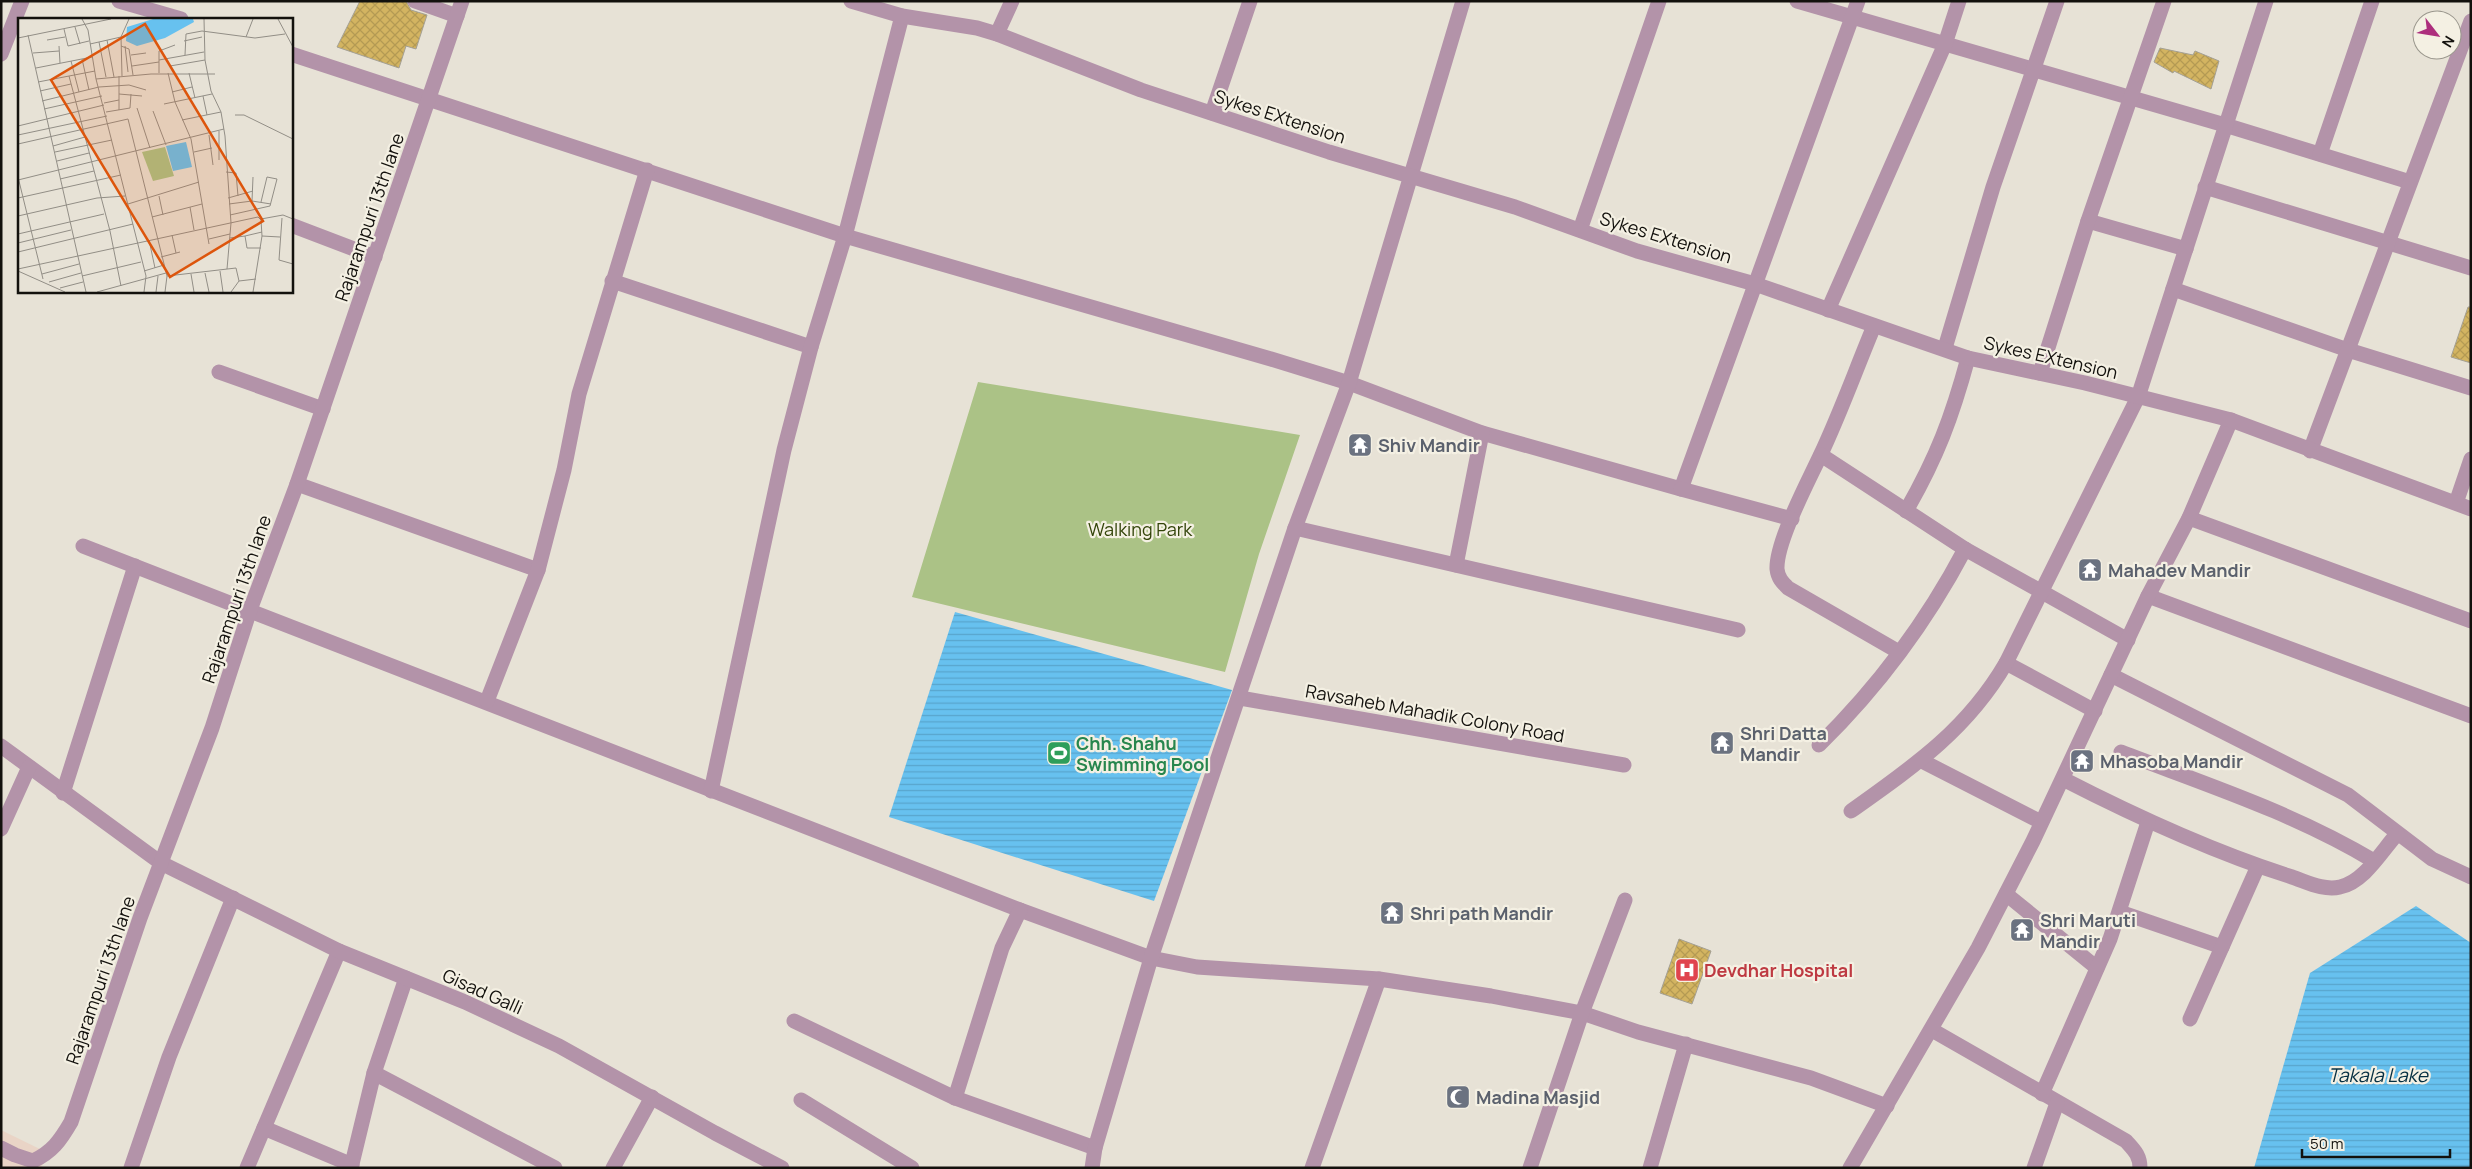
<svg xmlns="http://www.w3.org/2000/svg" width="2472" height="1169" viewBox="0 0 2472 1169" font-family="Manrope,sans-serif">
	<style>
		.education { fill: #e9d4c6 }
		.park { fill: #abc286 }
		.water { fill: url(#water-rules) }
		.building { fill: url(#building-cross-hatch); stroke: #a4a094 }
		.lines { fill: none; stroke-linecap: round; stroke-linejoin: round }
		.minor { stroke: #b393a9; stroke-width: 15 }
		.tertiary { stroke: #b393a9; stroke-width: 15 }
		.labels { text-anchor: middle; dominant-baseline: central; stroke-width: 4.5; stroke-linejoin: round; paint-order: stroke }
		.street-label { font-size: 18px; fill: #13110d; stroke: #f4f0e3 }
		.worship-label { font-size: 18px; font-weight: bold; fill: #5b616d; stroke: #f4f0e3; text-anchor: start }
		.park-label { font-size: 18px; fill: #324409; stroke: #f4f0e3 }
		.leisure-label { font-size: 18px; font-weight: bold; fill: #27864d; stroke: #f4f0e3; text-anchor: start }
		.health-label { font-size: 18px; font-weight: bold; fill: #be3a42; stroke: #f4f0e3; text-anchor: start }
		.water-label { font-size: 19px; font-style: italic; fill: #052f42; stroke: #f4f0e3 }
		.inset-road { fill: none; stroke: #928e86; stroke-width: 1 }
		.view { fill: #dd550c; fill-opacity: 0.15; stroke: #dd550c; stroke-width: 2.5 }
		.inset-edge { fill: none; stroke: #13110d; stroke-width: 2.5 }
	</style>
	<defs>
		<pattern id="water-rules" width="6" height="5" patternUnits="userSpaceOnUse" patternTransform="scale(1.25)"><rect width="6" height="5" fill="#67c1ef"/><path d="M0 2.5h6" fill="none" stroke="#58a5cc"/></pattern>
		<pattern id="building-cross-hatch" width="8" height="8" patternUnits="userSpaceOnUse" patternTransform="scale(1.25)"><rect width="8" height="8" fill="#d3b461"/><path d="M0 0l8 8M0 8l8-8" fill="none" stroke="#b49a53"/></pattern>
	</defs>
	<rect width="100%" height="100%" fill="#e7e2d6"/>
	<path class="education" d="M1 1130 48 1153 41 1168H1Z"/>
	<path class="park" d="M978 382 1300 435 1259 554 1225 672 912 597Z"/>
	<g class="water">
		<path d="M955 612 1232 690 1154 901 889 817Z"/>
		<path d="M2416 906 2471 943V1168H2254L2310 973Z"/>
	</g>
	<g class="building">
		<path d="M360 1H406L411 10 427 15 416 49 406 46 399 68 337 47Z"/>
		<path d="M2160 48 2193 55 2195 51 2219 61 2211 89 2174 71 2173 73 2154 62Z"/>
		<path d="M2468 307H2471V363L2451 357Z"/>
		<path d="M1679 939 1711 951 1692 1004 1660 993Z"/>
	</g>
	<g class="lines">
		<g class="minor">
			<path d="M119 1 181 19"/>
			<path d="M415 1 457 16"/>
			<path d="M1797 1 2225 125 2410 182"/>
			<path d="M997 34 1012 1"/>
			<path d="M1 54 22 1"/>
			<path d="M291 54 845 236 1271 359 1349 383 1482 433 1681 489 1858 1"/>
			<path d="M1212 113 1250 1"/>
			<path d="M2320 154 2372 1"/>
			<path d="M2205 187 2471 268"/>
			<path d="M2088 221 2186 249"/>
			<path d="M291 225 375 257"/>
			<path d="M1580 230 1659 1"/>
			<path d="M612 281 811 347"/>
			<path d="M2173 289 2348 350 2471 388"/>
			<path d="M1828 310 1945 44 1959 1"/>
			<path d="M1874 326C1856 369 1840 414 1820 456 1808 482 1776 542 1777 569 1778 578 1782 582 1788 588L1899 652"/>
			<path d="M1945 348 1993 187 2057 1"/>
			<path d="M219 372 323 409"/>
			<path d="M2040 373 2088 221 2164 1"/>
			<path d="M2310 451 2471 21"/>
			<path d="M1821 455 1965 549 2128 640"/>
			<path d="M297 484 538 570"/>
			<path d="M1681 489 1792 519"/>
			<path d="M2456 503 2471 459"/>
			<path d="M1906 511C1937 457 1952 417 1968 358"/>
			<path d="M2189 518 2471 621"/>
			<path d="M1295 528 1738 630"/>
			<path d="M83 546 1020 910 1151 958 1197 967 1379 979 1491 996 1582 1013 1638 1032 1811 1078 1887 1106"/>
			<path d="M1456 565 1482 433"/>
			<path d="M2148 596 2471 716"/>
			<path d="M2006 663 2095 711"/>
			<path d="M2111 675 2348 795 2432 859 2471 877"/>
			<path d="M1240 698 1624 765"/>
			<path d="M487 701 538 570 564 470 579 394 647 170"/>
			<path d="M1819 745C1877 688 1927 621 1965 549"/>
			<path d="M1 746 161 863"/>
			<path d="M2121 752C2207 785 2294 813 2374 861"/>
			<path d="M1922 761 2041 822"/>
			<path d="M2063 779C2137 817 2213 852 2292 877 2307 882 2324 891 2340 887 2364 882 2381 852 2397 834"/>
			<path d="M711 791 784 450 811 347 845 236 902 16"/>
			<path d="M63 793 135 566"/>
			<path d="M1851 811C1913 767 1967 730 2006 663L2138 397 2266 1"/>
			<path d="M1 829 29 767"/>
			<path d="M2006 894 2097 968"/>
			<path d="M2120 912 2222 947"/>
			<path d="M2190 1019 2258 866"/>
			<path d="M794 1021 955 1098 1095 1148"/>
			<path d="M1932 1030 2126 1141C2134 1150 2140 1155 2140 1168"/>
			<path d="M374 1073 555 1168"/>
			<path d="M2042 1094 2110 939 2148 822"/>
			<path d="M955 1098 1002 948 1020 910"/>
			<path d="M801 1100 912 1168"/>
			<path d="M264 1128 352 1165"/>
			<path d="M131 1168 169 1057 233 898"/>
			<path d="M247 1168 339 951"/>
			<path d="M351 1168 374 1073 406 978"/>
			<path d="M613 1168 652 1097"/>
			<path d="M1092 1168 1095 1148 1151 958 1295 528 1349 383 1463 1"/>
			<path d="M1312 1168 1379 979"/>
			<path d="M1530 1168 1582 1013 1625 900"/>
			<path d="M1650 1168 1686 1044"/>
			<path d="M1850 1168 1978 948 2033 841 2148 596 2189 518 2231 420"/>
			<path d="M2034 1168 2057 1103"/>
		</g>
		<g class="tertiary">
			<path d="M851 1 902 16 977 28 997 34 1141 90 1329 152 1515 207 1637 251 1755 284 1968 358 2085 383 2231 420 2471 509"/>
			<path d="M161 863 339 951 465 1002 559 1046 715 1133 782 1168"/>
			<path d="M1 1148 15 1155 33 1161C52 1152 60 1141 71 1122L140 918 212 728 250 610 297 484 462 1"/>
		</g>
	</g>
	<defs>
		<symbol id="temple-square" viewBox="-11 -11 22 22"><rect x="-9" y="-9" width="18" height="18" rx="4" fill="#6b7280" stroke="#f4f0e3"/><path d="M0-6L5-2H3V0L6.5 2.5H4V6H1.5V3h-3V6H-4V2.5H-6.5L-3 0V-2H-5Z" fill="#fff"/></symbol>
		<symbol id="stadium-square" viewBox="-11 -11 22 22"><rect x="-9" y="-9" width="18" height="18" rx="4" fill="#2e9e5b" stroke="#f4f0e3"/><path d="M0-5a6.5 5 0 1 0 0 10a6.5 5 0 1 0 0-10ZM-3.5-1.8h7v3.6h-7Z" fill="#fff"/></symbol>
		<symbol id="hospital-square" viewBox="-11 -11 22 22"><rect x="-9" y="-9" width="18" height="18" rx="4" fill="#e0444e" stroke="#f4f0e3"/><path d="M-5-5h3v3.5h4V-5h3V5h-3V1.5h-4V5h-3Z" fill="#fff"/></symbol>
		<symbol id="mosque-square" viewBox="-11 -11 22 22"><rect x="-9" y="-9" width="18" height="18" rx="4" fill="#6b7280" stroke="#f4f0e3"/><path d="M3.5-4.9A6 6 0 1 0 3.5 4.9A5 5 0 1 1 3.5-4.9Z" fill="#fff"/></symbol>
	</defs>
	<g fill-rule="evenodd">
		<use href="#temple-square" x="1346" y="431" width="28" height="28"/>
		<use href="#temple-square" x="2076" y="556" width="28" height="28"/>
		<use href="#temple-square" x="1708" y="729" width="28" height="28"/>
		<use href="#stadium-square" x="1045" y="739" width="28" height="28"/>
		<use href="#temple-square" x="2068" y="747" width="28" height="28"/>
		<use href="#temple-square" x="1378" y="899" width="28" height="28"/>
		<use href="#temple-square" x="2008" y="916" width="28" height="28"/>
		<use href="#hospital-square" x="1673" y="956" width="28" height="28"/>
		<use href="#mosque-square" x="1444" y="1083" width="28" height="28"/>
	</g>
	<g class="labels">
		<g class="street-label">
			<text transform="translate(1280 116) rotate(18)">Sykes EXtension</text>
			<text transform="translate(369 217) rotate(-71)">Rajarampuri 13th lane</text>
			<text transform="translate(1666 237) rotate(17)">Sykes EXtension</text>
			<text transform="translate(2051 357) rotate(13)">Sykes EXtension</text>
			<text transform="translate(236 599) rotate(-71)">Rajarampuri 13th lane</text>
			<text transform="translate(1435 713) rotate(10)">Ravsaheb Mahadik Colony Road</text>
			<text transform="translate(100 980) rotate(-71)">Rajarampuri 13th lane</text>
			<text transform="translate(483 991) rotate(24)">Gisad Galli</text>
		</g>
		<g class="worship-label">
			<text x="1378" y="445">Shiv Mandir</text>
			<text x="2108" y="570">Mahadev Mandir</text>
			<text x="1740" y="733">Shri Datta<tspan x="1740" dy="21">Mandir</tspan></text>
			<text x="2100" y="761">Mhasoba Mandir</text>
			<text x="1410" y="913">Shri path Mandir</text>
			<text x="2040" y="920">Shri Maruti<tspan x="2040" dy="21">Mandir</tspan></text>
			<text x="1476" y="1097">Madina Masjid</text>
		</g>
		<g class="park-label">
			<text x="1140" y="529">Walking Park</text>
		</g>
		<g class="leisure-label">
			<text x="1076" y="743">Chh. Shahu<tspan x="1076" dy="21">Swimming Pool</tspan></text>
		</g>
		<g class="health-label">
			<text x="1704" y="970">Devdhar Hospital</text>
		</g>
		<g class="water-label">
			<text x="2378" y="1075">Takala Lake</text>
		</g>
	</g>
	<g transform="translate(18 18)">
		<rect width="275" height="275" fill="#e7e2d6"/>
		<path d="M147 129 156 158 135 163 124 134Z" fill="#abc286"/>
		<path d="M135 1H175L176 4 147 20 119 28 108 23 109 9ZM168 124 174 149 155 153 148 128Z" fill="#67c1ef"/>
		<path class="inset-road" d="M64 1 70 12 78 61 128 258 126 274M186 1 187 42 193 73 203 94 207 118 213 205 209 251M260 1 275 29M57 9 62 26M46 11 50 28 71 23M10 17 68 274M103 19 104 58M228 19 235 1M0 20 93 1M29 22 47 19M89 22 96 59M166 23 184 19M81 24 88 59M72 26 103 19 111 1M41 28 42 45M103 28 111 31 115 57M107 28 110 54M15 35 41 33M113 37 128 35M167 37 168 16 184 13 237 20 267 16M64 41 71 72M141 42 186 34M53 43 61 74M114 48 141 44M152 48 187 42M18 50 74 39M141 55V33L157 27M150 55 157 84 173 121 191 226M171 55 177 80M51 58 92 213 103 268M78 61 133 56H197M20 64 77 53M22 73 53 66M154 74 174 69M101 76 124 78M185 78 189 97M24 83 81 69 111 67 128 72M86 85 101 82M146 86 194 76M119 90 132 130M26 91 84 78M101 92V58M135 93 148 127M88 94 112 90 113 76M217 97H226L275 121M164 102 203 94M0 108 86 87M201 113V142M0 117 89 98M191 117 195 147M0 126 110 101 149 258 147 274M35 128 67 119M37 134 94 122M176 134 194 130M39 143 71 135M208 154 218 155 220 178M0 159 25 261M42 161 76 153M0 162 206 111M141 178 145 197M0 180 103 157M210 180 235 173M234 183 235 159M110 186 181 164M211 186 234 183 253 186M172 189 176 212M212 197 252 188 259 161 249 159 243 184M0 198 79 180 107 178M134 199 184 186M264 200 261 242 275 246M243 201 265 197 275 201M0 216 86 196M154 217 158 235M244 218 262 219M212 220 227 218M191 221 212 216M131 222 137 250M0 225 53 212M243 230H229L227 218 244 214M0 234 115 206M143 239 162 234M0 251 240 199 243 202 244 218 235 274M0 253 47 274M126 253 146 247M202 253 205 274M187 255 191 274M24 256 61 246M173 256 176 274M64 258 123 244M149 258 218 250 221 263 213 274M221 263 238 261M31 264 63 255M42 270 65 264M79 274 148 255M138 274 140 258"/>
		<path class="view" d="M127 6 245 203 152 259 33 62Z"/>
		<rect width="275" height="275" class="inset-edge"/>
	</g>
	<rect width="2472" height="1169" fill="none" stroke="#13110d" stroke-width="5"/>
	<g transform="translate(2437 35) rotate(121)"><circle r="24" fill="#f4f0e3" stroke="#9a978d"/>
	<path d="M0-4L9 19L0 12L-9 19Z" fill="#ad2e7d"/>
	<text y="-8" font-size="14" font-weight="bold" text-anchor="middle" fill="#13110d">N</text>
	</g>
	<path d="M2302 1149v8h148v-8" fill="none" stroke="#13110d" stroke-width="2.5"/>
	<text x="2310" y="1149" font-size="15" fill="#13110d" stroke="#f4f0e3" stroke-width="4" paint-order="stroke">50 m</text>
</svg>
